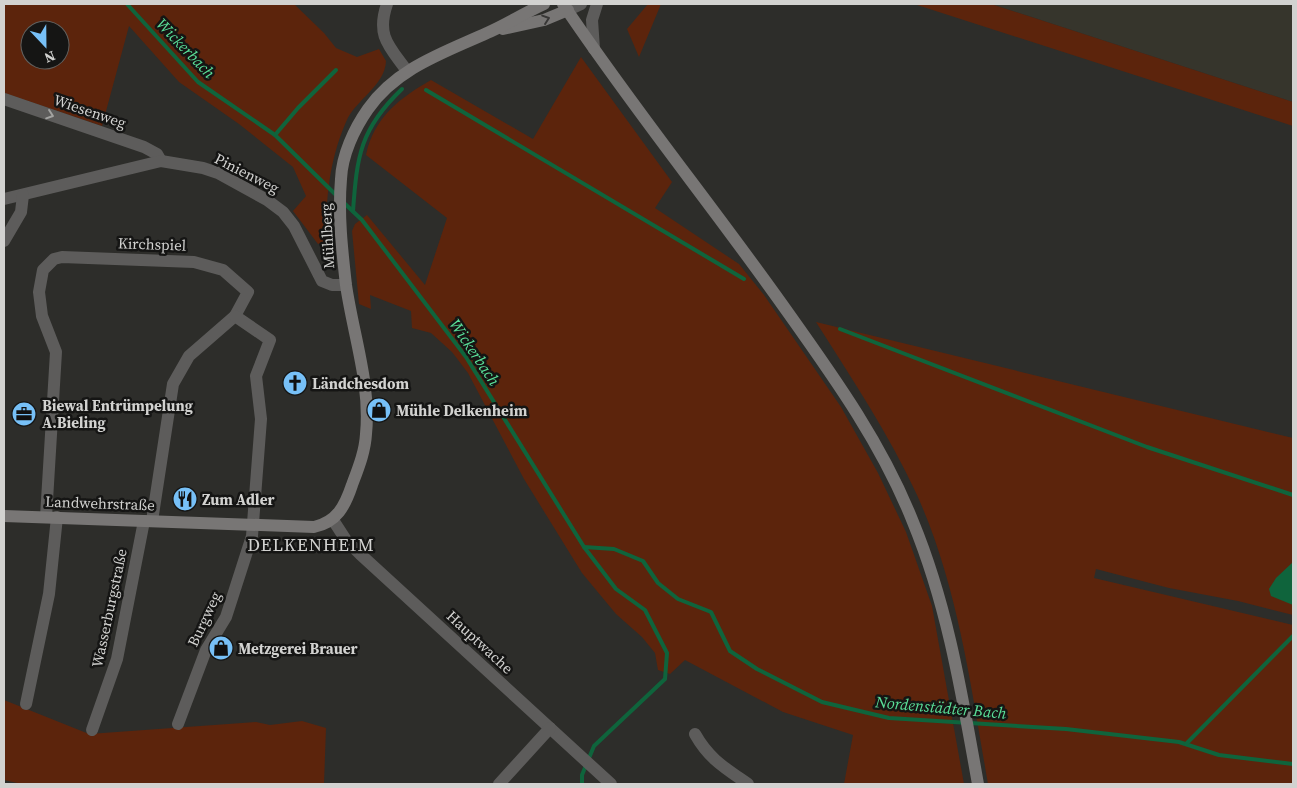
<svg xmlns="http://www.w3.org/2000/svg" width="1297" height="788" viewBox="0 0 1297 788" font-family="'Source Serif 4',serif">
	<style>
		.built { fill: #36352c }
		.green { fill: #5c240c; fill-rule: evenodd }
		.water { fill: #0f643c }
		.lines { fill: none; stroke-linecap: round; stroke-linejoin: round }
		.stream { stroke: #0f643c; stroke-width: 4 }
		.minor { stroke: #5d5c5b; stroke-width: 12 }
		.secondary { stroke: #787675; stroke-width: 12 }
		.oneway { stroke: #383736 }
		.oneway2 { stroke: #a3a3a1 }
		.labels { text-anchor: middle; dominant-baseline: central; stroke-width: 5; stroke-linejoin: round; paint-order: stroke }
		.street-label { font-size: 15px; fill: #d2d2d0; stroke: #151514 }
		.poi-label { font-size: 15px; font-weight: bold; fill: #d2d2d0; stroke: #151514; text-anchor: start }
		.water-label { font-size: 16px; font-style: italic; fill: #5adf98; stroke: #151514 }
		.quarter-label { font-size: 18px; letter-spacing: 1px; fill: #d2d2d0; stroke: #151514 }
	</style>
	<rect width="100%" height="100%" fill="#2d2d2a"/>
	<path class="built" d="M991 4H1293V102Z"/>
	<g class="green">
		<path d="M4 4H294L324 33 336 48 357 57 379 49 386 61C385 86 355 100 346 122 328 164 327 197 325 242L318 244 293 211 306 196 293 167 239 124 179 82 129 26 102 126 4 93ZM30 30H60V60H30Z"/>
		<path d="M648 4H661L639 57 627 29Z"/>
		<path d="M914 4H991L1293 102V126Z"/>
		<path d="M581 57 672 182 655 208 739 264 764 295 841 407 878 473 906 532 932 606 964 784H844L853 735 783 712 685 660 670 674 658 670 655 653 642 637 616 614 582 573 524 479 468 373 452 352 431 333 412 328 411 311 370 295 371 309 359 304 352 231 355 224 367 215 425 285 447 218 366 155C374 117 400 98 431 80L533 139Z"/>
		<path d="M816 322 1293 438V615L1238 601 1169 588 1096 569 1094 578 1293 625V784H988C971 687 958 586 917 495 889 434 852 379 816 322Z"/>
		<path d="M4 700 89 734 256 722 270 725 302 721 326 728 324 784H22L4 780Z"/>
	</g>
	<path class="water" d="M1293 562V605L1271 596 1269 589 1276 578Z"/>
	<g class="lines">
		<g class="stream">
			<path d="M127 4 198 82 275 135 336 195"/>
			<path d="M426 90 744 279"/>
			<path d="M275 135 298 108 336 70"/>
			<path d="M343 202 362 220 466 357 584 547 616 589 645 610 667 653 665 679 594 746 582 775V784"/>
			<path d="M353 211C357 156 360 129 402 89"/>
			<path d="M840 329 1147 447 1293 495"/>
			<path d="M584 547 614 549 643 561 658 583 678 599 711 612 730 651 757 669 822 702 889 718 1066 729 1179 742 1219 755 1293 764"/>
			<path d="M1186 744 1293 636"/>
		</g>
		<g class="minor">
			<path d="M387 4C376 36 389 46 407 71"/>
			<path d="M568 10 581 4"/>
			<path d="M594 49 592 20 597 4"/>
			<path d="M4 99 144 147 157 154 161 161"/>
			<path d="M4 199 161 161 203 168 218 173 267 200 283 212 294 226 322 281 332 285H346"/>
			<path d="M4 241 21 212 23 195"/>
			<path d="M46 517 56 352 42 316 39 292 43 270 54 259 62 257 194 262 223 270 248 292 235 316 189 356 173 384 152 521"/>
			<path d="M333 520 346 540 360 554 611 784"/>
			<path d="M26 704 49 594 57 517"/>
			<path d="M178 724 206 650 226 617 252 536 261 419 256 376 270 340 235 316"/>
			<path d="M92 730 117 659 144 521"/>
			<path d="M695 734C709 759 725 768 748 784"/>
			<path d="M499 784 550 728"/>
		</g>
		<g class="secondary">
			<path d="M563 4C634 110 715 209 789 314 836 380 883 446 913 522 948 607 962 695 978 784"/>
			<path d="M503 29 544 20 568 10"/>
			<path d="M4 516 314 527C337 522 345 506 352 485 358 469 365 452 366 434 371 384 353 334 346 285 342 250 338 214 341 179 342 155 354 129 368 109 397 68 443 53 487 33 506 25 524 13 544 4"/>
		</g>
	</g>
	<defs><path id="oneway-chevron" d="M-2-3.5L2.5 0L-2 3.5" fill="none" stroke-width="1.6" stroke-linecap="round" stroke-linejoin="round" transform="scale(1.25)"/></defs>
	<use class="oneway" href="#oneway-chevron" transform="translate(546 19) rotate(-19)"/>
	<use class="oneway2" href="#oneway-chevron" transform="translate(50 115) rotate(19)"/>
	<defs>
		<symbol id="church-disc" viewBox="-11 -11 22 22"><circle r="9.5" fill="#77c0f7" stroke="#151514"/><path d="M-1.2-6h2.4v3.5h3.3v2.4h-3.3V6h-2.4V-.1h-3.3v-2.4h3.3Z" fill="#111"/></symbol>
		<symbol id="shop-disc" viewBox="-11 -11 22 22"><circle r="9.5" fill="#77c0f7" stroke="#151514"/><path d="M-5-2.5h2.3a2.7 3.5 0 0 1 5.4 0H5L5.5 6h-11ZM-1.5-2.5h3a1.5 2.3 0 0 0-3 0Z" fill="#111"/></symbol>
		<symbol id="office-disc" viewBox="-11 -11 22 22"><circle r="9.5" fill="#77c0f7" stroke="#151514"/><path d="M-6-3h4V-5.5h4V-3h4V5H-6ZM-1-4.5V-3h2v-1.5ZM-6 0V1H6V0Z" fill="#111"/></symbol>
		<symbol id="restaurant-disc" viewBox="-11 -11 22 22"><circle r="9.5" fill="#77c0f7" stroke="#151514"/><path d="M-5-6h1v4h1v-4h1v4h1v-4h1v5L-1.5 .5V6h-2V.5L-5-1ZM5-6V6H3V1.5H1.5Q1.5-4 5-6Z" fill="#111"/></symbol>
	</defs>
	<g fill-rule="evenodd">
		<use href="#church-disc" x="281" y="369" width="28" height="28"/>
		<use href="#shop-disc" x="365" y="396" width="28" height="28"/>
		<use href="#office-disc" x="10" y="400" width="28" height="28"/>
		<use href="#restaurant-disc" x="171" y="485" width="28" height="28"/>
		<use href="#shop-disc" x="207" y="634" width="28" height="28"/>
	</g>
	<g class="labels">
		<g class="street-label">
			<text transform="translate(90 111) rotate(19)">Wiesenweg</text>
			<text transform="translate(247 173) rotate(27)">Pinienweg</text>
			<text transform="translate(327 236) rotate(-93)">Mühlberg</text>
			<text transform="translate(152 244) rotate(2)">Kirchspiel</text>
			<text transform="translate(100 503) rotate(2)">Landwehrstraße</text>
			<text transform="translate(109 608) rotate(-78)">Wasserburgstraße</text>
			<text transform="translate(204 619) rotate(-65)">Burgweg</text>
			<text transform="translate(480 642) rotate(43)">Hauptwache</text>
		</g>
		<g class="poi-label">
			<text x="312" y="383">Ländchesdom</text>
			<text x="42" y="405">Biewal Entrümpelung<tspan x="42" dy="17">A.Bieling</tspan></text>
			<text x="396" y="410">Mühle Delkenheim</text>
			<text x="202" y="499">Zum Adler</text>
			<text x="238" y="648">Metzgerei Brauer</text>
		</g>
		<g class="water-label">
			<text transform="translate(186 48) rotate(46)">Wickerbach</text>
			<text transform="translate(475 352) rotate(56)">Wickerbach</text>
			<text transform="translate(941 707) rotate(5)">Nordenstädter Bach</text>
		</g>
		<g class="quarter-label">
			<text x="311" y="544">DELKENHEIM</text>
		</g>
	</g>
	<rect width="1297" height="788" fill="none" stroke="#d2d2d0" stroke-width="10"/>
	<g transform="translate(45 45) rotate(158)"><circle r="24" fill="#151514" stroke="#61615f"/>
	<path d="M0-4L9 19L0 12L-9 19Z" fill="#77c0f7"/>
	<text y="-8" font-size="14" font-weight="bold" text-anchor="middle" fill="#d2d2d0">N</text>
	</g>
</svg>
